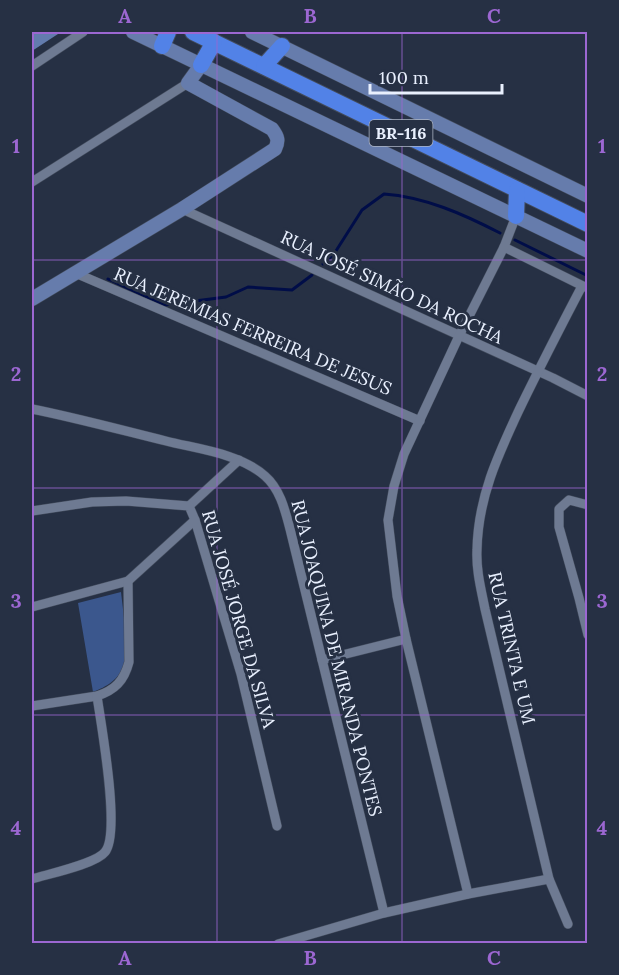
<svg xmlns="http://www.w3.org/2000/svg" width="619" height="975" viewBox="0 0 619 975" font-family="Lora,serif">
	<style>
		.green { fill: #3b578d }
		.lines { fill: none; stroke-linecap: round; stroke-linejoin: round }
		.stream { stroke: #000d48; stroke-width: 3 }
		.street-casing { stroke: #434c5d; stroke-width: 10 }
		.secondary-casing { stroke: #434c5d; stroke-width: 15 }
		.highway-casing { stroke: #434c5d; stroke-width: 18 }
		.street { stroke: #6e7a92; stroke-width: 9 }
		.secondary { stroke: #667cac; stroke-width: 14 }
		.highway { stroke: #5282e7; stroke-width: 16 }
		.shaded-wall { fill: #637cae }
		.building { fill: #8db1f8; stroke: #637cae; stroke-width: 1.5 }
		.grid { fill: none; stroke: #9c67d2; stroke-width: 1.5; stroke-opacity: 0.55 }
		.labels { text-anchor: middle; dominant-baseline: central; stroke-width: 6; stroke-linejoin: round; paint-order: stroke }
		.shield { fill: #263044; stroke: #aeb6c6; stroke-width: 1.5 }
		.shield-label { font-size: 16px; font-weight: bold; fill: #e9f0fe }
		.street-label { font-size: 18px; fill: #e9f0fe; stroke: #263044 }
		.neatline { fill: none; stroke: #9c67d2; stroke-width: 2 }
		.grid-label { font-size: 20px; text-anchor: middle; font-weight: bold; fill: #9c67d2 }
	</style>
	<rect width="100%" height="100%" fill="#263044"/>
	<path class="green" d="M121 592C123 611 129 647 124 664 120 679 106 687 93 692L78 603Z"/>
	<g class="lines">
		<g class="stream">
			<path d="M515 240 588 276"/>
			<path d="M323 264 334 254 362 210 384 194C425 197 463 214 500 233"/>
			<path d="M108 279 164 305 226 297 248 287 292 290 312 275"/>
		</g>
		<defs>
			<g id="street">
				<path d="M32 66 83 32"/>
				<path d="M32 182 188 83"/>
				<path d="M182 209 553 378 588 396"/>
				<path d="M504 247 585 287"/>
				<path d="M73 272 420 421"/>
				<path d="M32 409C77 418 121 430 166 441 197 449 239 453 265 476 280 489 285 510 290 529L384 913"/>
				<path d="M588 505 569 500 559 509V527L579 598 588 635"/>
				<path d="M189 506 239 460"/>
				<path d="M32 511 92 502 126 501 189 506 195 520 241 674 277 826"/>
				<path d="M32 607 128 581 195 520"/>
				<path d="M322 660 406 639"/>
				<path d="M32 706 97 696C115 690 124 681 129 662L128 581"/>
				<path d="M32 879C48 874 96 864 105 852 121 833 101 724 97 696"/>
				<path d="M468 894 406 639 397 596 388 520 394 486 404 454 459 336 504 247 516 216"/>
				<path d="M568 924 549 879 485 609C481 589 476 570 477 550 478 497 498 455 520 408 540 367 561 326 582 286"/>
				<path d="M278 944 384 913 468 894 549 879"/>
			</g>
			<g id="secondary">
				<path d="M133 32 588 251"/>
				<path d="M252 32 588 196"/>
				<path d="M32 299 182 209 275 149C279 141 278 137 272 129L188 83 201 65"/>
			</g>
			<g id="highway">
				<path d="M193 32 588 224"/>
				<path d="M162 46 168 32"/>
				<path d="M201 65 214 42"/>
				<path d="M264 66 282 46"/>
				<path d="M516 216 517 190"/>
			</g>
		</defs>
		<use href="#street" class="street-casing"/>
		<use href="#secondary" class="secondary-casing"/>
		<use href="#highway" class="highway-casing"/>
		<use href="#street" class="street"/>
		<use href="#secondary" class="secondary"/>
		<use href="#highway" class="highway"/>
	</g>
	<path class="shaded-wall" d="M39 32H57L58 34 32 51V36Z"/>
	<path class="building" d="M32 32H39L32 36Z"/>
	<path class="grid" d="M217 32V944M402 32V944M32 260H588M32 488H588M32 715H588"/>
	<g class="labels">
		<rect class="shield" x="369.5" y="120" width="63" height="26" rx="4.5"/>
		<g class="shield-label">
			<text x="401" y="133">BR-116</text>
		</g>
		<g class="street-label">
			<text transform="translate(392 287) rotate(25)">RUA JOSÉ SIMÃO DA ROCHA</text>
			<text transform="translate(253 331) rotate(23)">RUA JEREMIAS FERREIRA DE JESUS</text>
			<text transform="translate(239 619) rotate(74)">RUA JOSÉ JORGE DA SILVA</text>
			<text transform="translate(512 648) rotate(77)">RUA TRINTA E UM</text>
			<text transform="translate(337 658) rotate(76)">RUA JOAQUINA DE MIRANDA PONTES</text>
		</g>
	</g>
	<rect width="619" height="975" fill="none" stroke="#263044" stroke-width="66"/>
	<path d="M370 84v9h132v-9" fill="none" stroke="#e9f0fe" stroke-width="3"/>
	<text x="379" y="84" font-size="18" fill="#e9f0fe" stroke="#263044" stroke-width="4.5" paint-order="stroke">100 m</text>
	<rect x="33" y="33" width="553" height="909" class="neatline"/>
	<g class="grid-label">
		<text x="125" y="23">A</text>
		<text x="310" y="23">B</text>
		<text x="494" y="23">C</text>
		<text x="16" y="153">1</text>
		<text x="602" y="153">1</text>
		<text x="16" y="381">2</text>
		<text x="602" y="381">2</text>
		<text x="16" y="608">3</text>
		<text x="602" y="608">3</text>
		<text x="16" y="835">4</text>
		<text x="602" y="835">4</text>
		<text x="125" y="965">A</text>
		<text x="310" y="965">B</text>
		<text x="494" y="965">C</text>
	</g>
</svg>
